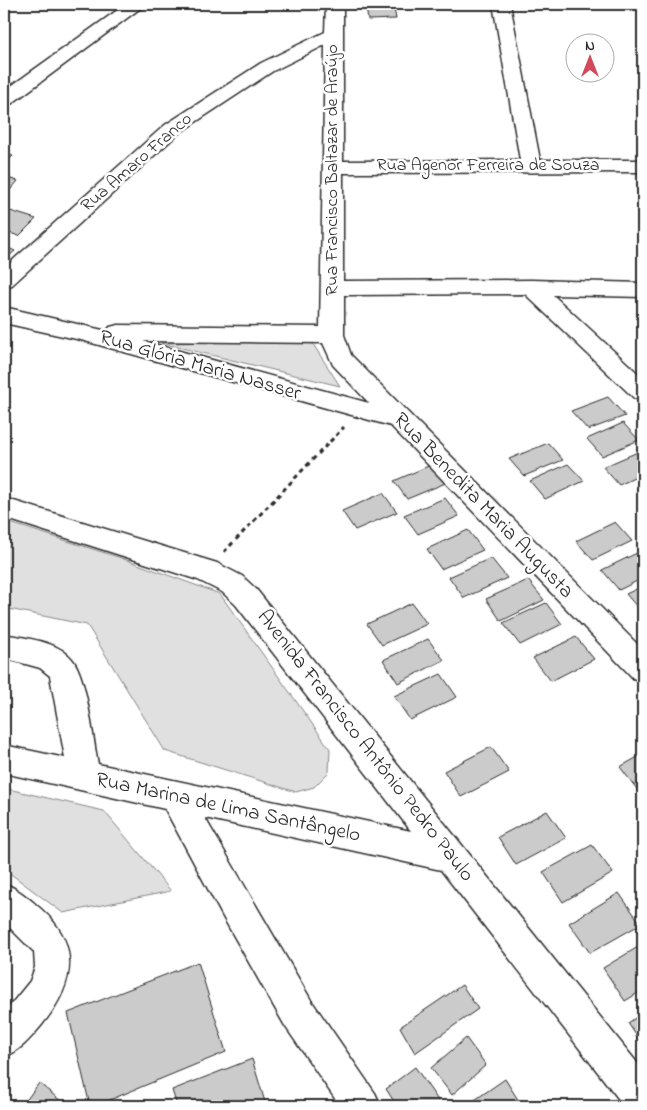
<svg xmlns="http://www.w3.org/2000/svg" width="647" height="1110" viewBox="0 0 647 1110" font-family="'Indie Flower',sans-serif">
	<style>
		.green { fill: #e0e0e0; stroke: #868686 }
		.building { fill: #cbcbcb; stroke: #2b2b2b }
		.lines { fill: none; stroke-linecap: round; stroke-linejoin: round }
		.minor-casing { stroke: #2b2b2b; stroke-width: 3 }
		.path { stroke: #2b2b2b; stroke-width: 3; stroke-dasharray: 4.5 4; stroke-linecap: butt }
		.minor { fill: #fff; fill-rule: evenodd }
		.labels { text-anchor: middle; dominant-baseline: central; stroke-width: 5; stroke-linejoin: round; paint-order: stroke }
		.far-street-label { font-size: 18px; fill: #2b2b2b; stroke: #fff }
		.street-label { font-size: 21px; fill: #2b2b2b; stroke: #fff }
	</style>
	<rect width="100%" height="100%" fill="#fff"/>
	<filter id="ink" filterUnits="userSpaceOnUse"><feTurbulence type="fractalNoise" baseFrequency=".02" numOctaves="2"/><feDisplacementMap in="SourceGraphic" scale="10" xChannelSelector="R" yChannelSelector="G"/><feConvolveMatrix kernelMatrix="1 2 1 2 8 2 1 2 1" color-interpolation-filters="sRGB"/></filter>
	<g filter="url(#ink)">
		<g class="green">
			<path d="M311 341 340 386 161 343Z"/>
			<path d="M4 521 121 558 220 594 330 749 329 772 314 787 296 792 165 751 87 625 4 608Z"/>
			<path d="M4 788 104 811 171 891 63 913 4 869Z"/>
		</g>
		<g class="building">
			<path d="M366 8H394L396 19 368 20Z"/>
			<path d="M4 153 13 156 4 165Z"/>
			<path d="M4 177 18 181 4 197Z"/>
			<path d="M4 209 36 219 19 236 4 231Z"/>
			<path d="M4 246 15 251 4 260Z"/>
			<path d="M608 397 625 416 588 430 571 411Z"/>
			<path d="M623 423 639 440 602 456 587 439Z"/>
			<path d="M548 443 563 460 524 476 509 459Z"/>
			<path d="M640 451 643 454V474L619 485 603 467Z"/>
			<path d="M433 464 448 482 407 499 394 481Z"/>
			<path d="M568 464 584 481 545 499 530 481Z"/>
			<path d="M383 493 397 512 355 530 342 511Z"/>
			<path d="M445 498 459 516 418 534 404 515Z"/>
			<path d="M615 522 632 541 593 560 576 541Z"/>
			<path d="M468 530 483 550 441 569 427 549Z"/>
			<path d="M641 551 643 553V578L619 590 602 570Z"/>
			<path d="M491 558 507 578 464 598 449 577Z"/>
			<path d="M528 580 544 600 501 621 486 599Z"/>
			<path d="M643 586V614L626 594Z"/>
			<path d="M412 603 427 624 382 645 367 624Z"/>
			<path d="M546 603 562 624 520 645 503 623Z"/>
			<path d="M576 637 594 659 551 681 533 658Z"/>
			<path d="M428 639 444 660 398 683 383 660Z"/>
			<path d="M441 674 457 697 410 720 394 696Z"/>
			<path d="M491 747 509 772 461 797 444 771Z"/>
			<path d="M643 754V791L640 793 620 767Z"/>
			<path d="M547 811 566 838 516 865 498 837Z"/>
			<path d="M592 845 613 873 563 902 543 872Z"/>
			<path d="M619 893 641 924 590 953 569 923Z"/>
			<path d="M643 944V990L625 1001 603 968Z"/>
			<path d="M198 962 226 1052 95 1106H90L68 1013Z"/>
			<path d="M462 985 478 1009 415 1053 400 1027Z"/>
			<path d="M643 1013V1046L628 1023Z"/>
			<path d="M466 1038 486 1065 452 1095 431 1068Z"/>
			<path d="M252 1059 265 1102 254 1106H177L172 1090Z"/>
			<path d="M415 1067 442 1106H397L386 1089Z"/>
			<path d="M505 1079 522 1106H466Z"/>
			<path d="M39 1083 67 1106H22Z"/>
		</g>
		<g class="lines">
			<defs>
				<g id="minor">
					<path d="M126 4H146L11 104 4 106V91Z"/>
					<path d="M326 4H343V161L520 160 493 4H510L540 160H643V172L343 173V281L531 280 643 283V297L553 295 643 378V401L634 398 525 294 344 295V335L351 355 643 650V682L633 678 391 426 81 340 4 323V307L107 331 110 327 118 325 320 327 325 45 273 71 179 133 12 285 4 287V268L165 125 261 63 325 32ZM143 341 323 343 333 365 369 403Z"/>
					<path d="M4 498 217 563 242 576 256 589 643 1070V1106H624L441 870 205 818 311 1000 375 1093 381 1106H340L285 1026 223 917 165 809 4 773V745L65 758 50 676 40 668 4 658V634C25 638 58 641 72 659 87 676 93 740 98 764L411 831 236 605 222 592 198 580 4 518Z"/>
					<path d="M4 883C18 889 30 899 41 909 83 946 74 986 41 1026 30 1039 20 1051 4 1057V1013L30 981 35 967 34 952 4 922Z"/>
				</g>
			</defs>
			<use href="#minor" class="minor-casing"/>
			<path class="path" d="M224 552 344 427"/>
			<use href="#minor" class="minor"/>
		</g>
	</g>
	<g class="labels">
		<g class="far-street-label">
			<text transform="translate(137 163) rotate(-41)">Rua Amaro Franco</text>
			<text x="488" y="166">Rua Agenor Ferreira de Souza</text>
			<text transform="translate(333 170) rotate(-90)">Rua Francisco Baltazar de Araújo</text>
		</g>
		<g class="street-label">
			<text transform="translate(200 366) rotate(16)">Rua Glória Maria Nasser</text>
			<text transform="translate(483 506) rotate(46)">Rua Benedita Maria Augusta</text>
			<text transform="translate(365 746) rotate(52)">Avenida Francisco Antônio Pedro Paulo</text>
			<text transform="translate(228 808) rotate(12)">Rua Marina de Lima Santângelo</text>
		</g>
	</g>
	<rect width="647" height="1110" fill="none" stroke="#fff" stroke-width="20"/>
	<rect x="10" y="10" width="627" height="1090" fill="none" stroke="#2b2b2b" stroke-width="2" filter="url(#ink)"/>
	<g transform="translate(590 58)"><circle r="24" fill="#ffffff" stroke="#aaaaaa"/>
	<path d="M0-4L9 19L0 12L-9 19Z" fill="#d1495b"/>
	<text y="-8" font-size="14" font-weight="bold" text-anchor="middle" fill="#2b2b2b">N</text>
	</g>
</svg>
